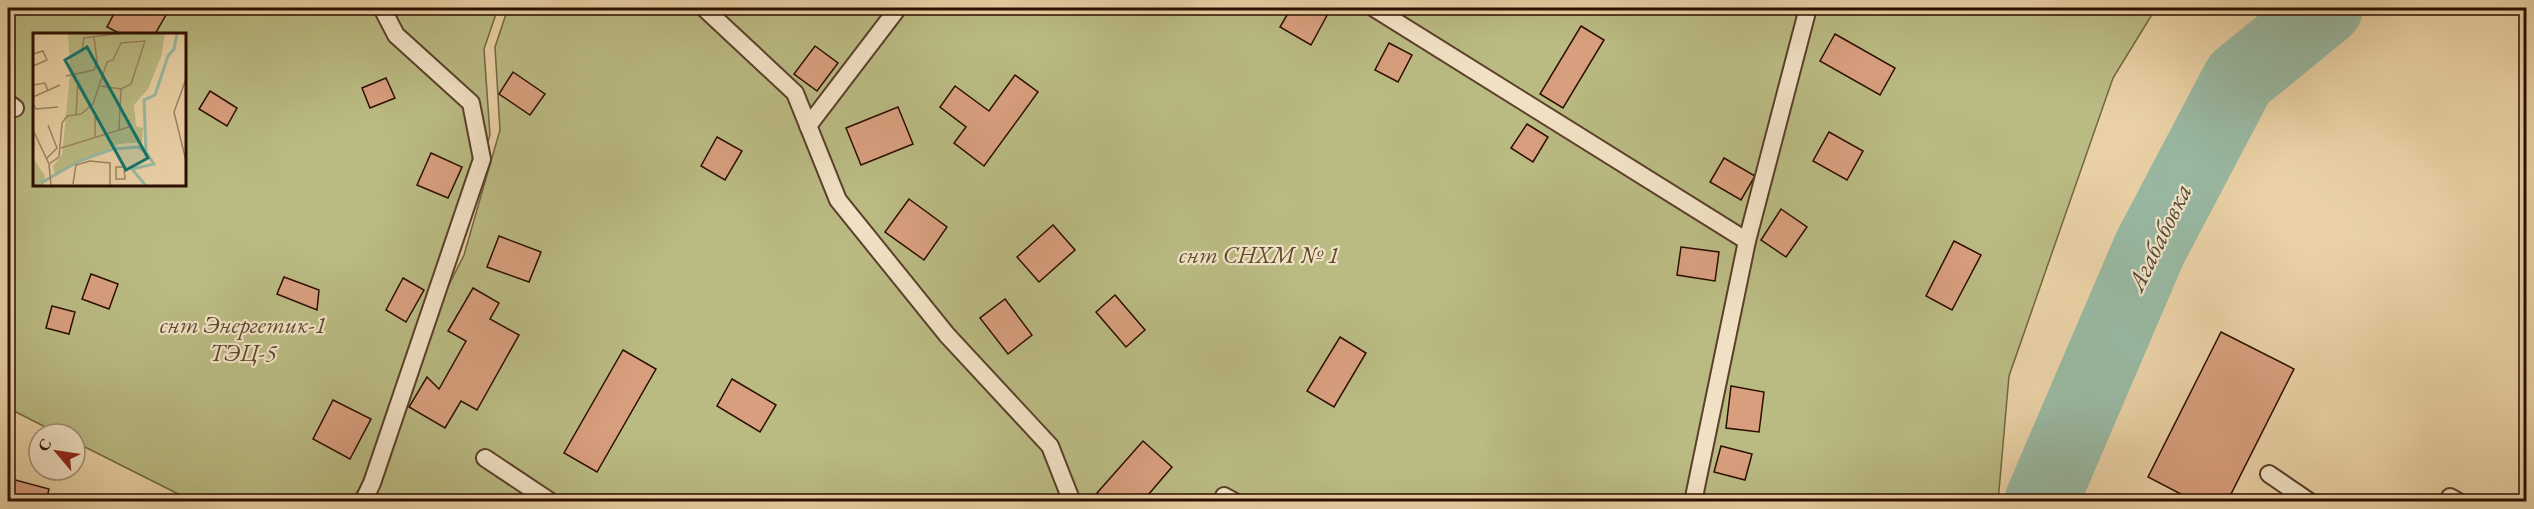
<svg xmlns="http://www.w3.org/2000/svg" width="2534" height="509" viewBox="0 0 2534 509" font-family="'EB Garamond',serif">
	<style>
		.green { fill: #baba83; stroke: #736442; stroke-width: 1.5; fill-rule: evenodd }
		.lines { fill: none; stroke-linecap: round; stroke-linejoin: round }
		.river { stroke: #99b8a2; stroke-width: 74 }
		.building { fill: #d89f7e; stroke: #2c0e00; stroke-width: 1.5 }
		.lane-casing { stroke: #5b3f29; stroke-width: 20 }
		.lane { stroke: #f1e1c4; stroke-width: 16 }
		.labels { text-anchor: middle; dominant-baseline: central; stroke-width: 4.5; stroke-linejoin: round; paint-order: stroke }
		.park-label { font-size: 24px; font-style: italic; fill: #5e4a2e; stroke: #f1e1c4 }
		.water-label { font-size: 26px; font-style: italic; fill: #524a39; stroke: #f1e1c4 }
		.inset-river { fill: none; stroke: #99b8a2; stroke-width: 3 }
		.inset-road { fill: none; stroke: #9d8363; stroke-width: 1.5 }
		.view { fill: #0f766e; fill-opacity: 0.15; stroke: #0f766e; stroke-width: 3 }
		.inset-edge { fill: none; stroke: #2c0e00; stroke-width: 3 }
	</style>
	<rect width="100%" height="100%" fill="#e9d1a5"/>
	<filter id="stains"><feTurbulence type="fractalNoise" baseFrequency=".00333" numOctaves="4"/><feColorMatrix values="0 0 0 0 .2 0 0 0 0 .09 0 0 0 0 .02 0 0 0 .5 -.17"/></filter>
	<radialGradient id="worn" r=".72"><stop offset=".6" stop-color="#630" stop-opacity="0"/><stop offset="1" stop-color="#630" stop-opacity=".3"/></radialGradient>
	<path class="green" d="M8 8H498L484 49 490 135 454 256 421 340 464 255 500 130 495 47 508 8H2156L2113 78 2009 376 1998 502 362 501 411 363 363 481 352 501H192L75 442V434H59L8 408ZM34 34H184V184H34Z"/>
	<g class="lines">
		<path class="river" d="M2041 502 2150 248 2239 79 2326 8"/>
	</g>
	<g class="building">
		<path d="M117 8H170L155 34H121L107 27Z"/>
		<path d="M1291 8H1331L1311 45 1280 27Z"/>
		<path d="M1581 26 1604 40 1563 108 1540 94Z"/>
		<path d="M1835 34 1895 68 1880 95 1820 61Z"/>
		<path d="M1389 43 1412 55 1398 82 1375 70Z"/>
		<path d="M815 46 838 63 817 91 794 74Z"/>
		<path d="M8 62 14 66 8 76Z"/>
		<path d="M513 72 545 94 530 115 499 94Z"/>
		<path d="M1015 75 1038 92 984 166 954 143 966 127 940 107 955 86 989 111Z"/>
		<path d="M386 78 395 98 370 108 362 88Z"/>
		<path d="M210 91 237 108 227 126 199 109Z"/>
		<path d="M898 107 913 144 861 165 846 128Z"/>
		<path d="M1527 124 1548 137 1533 162 1511 148Z"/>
		<path d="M1829 132 1863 151 1847 180 1813 161Z"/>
		<path d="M717 137 742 151 725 180 701 166Z"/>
		<path d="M431 153 462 167 448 198 417 185Z"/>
		<path d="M1724 158 1755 176 1741 200 1710 182Z"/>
		<path d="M909 199 947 227 924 260 885 232Z"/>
		<path d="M1781 209 1807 227 1786 257 1761 240Z"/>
		<path d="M1053 225 1075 250 1039 282 1017 257Z"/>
		<path d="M499 236 541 252 529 282 487 267Z"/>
		<path d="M1954 241 1981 255 1952 310 1926 296Z"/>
		<path d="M1681 247 1719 252 1715 281 1677 275Z"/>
		<path d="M91 274 118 284 109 309 82 299Z"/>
		<path d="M284 277 319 290 317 310 277 294Z"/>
		<path d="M403 278 424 290 406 322 386 310Z"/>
		<path d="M473 288 499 303 490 319 519 335 477 410 461 401 445 428 409 407 427 377 439 389 466 341 448 331Z"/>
		<path d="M1115 295 1145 330 1126 347 1096 312Z"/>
		<path d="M1005 299 1032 335 1008 354 980 318Z"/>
		<path d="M52 306 75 312 69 334 46 328Z"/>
		<path d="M2221 332 2294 369 2227 502H2196L2148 477Z"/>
		<path d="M1340 337 1366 353 1334 407 1307 391Z"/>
		<path d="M623 350 656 369 597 472 564 453Z"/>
		<path d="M732 379 776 405 760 432 717 406Z"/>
		<path d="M1731 386 1764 392 1759 432 1726 428Z"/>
		<path d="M333 400 371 419 350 459 313 439Z"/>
		<path d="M1143 441 1172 467 1142 502H1107L1097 493Z"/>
		<path d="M1721 446 1752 454 1745 480 1714 472Z"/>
		<path d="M8 478 49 489 46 502H8Z"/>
		<path d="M696 494 708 502H692Z"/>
	</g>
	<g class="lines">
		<defs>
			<g id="lane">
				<path d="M704 8 795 93 838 200 947 335 1050 446 1072 502"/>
				<path d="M1374 8 1747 241"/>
				<path d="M8 103 15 108"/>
				<path d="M808 126 898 8"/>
				<path d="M485 458 551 502"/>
				<path d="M2269 474 2310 502"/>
				<path d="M1224 496 1235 502"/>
				<path d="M363 502 372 483 482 159 471 103 396 35 382 8"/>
				<path d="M1693 502 1747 241 1808 8"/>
				<path d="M2448 502 2450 497 2459 502"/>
			</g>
		</defs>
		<use href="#lane" class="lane-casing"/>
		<use href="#lane" class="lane"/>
	</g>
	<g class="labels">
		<g class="park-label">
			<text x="1259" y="254">снт СНХМ № 1</text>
			<text x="243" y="324">снт Энергетик-1<tspan x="243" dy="28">ТЭЦ-5</tspan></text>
		</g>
		<g class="water-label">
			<text transform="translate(2159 237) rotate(-64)">Агабабовка</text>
		</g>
	</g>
	<g transform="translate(33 33)">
		<rect width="153" height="153" fill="#e9d1a5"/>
		<path d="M35 0H132L128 24 115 56 101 72 103 93 110 95 109 109 86 111 22 141 20 133 29 122 37 42ZM0 125 12 143 10 153H0Z" fill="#baba83"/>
		<path class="inset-river" d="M8 150 46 128 80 116 105 114 113 119M113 153 99 136 121 131 113 119 111 67 122 62 135 23 141 16 144 0"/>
		<path class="inset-road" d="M49 18 51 5 90 0M0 21 10 18 14 27 0 33M33 43 61 37 64 29 61 3M153 46 141 79 153 128M0 52 12 50 15 58M0 64 27 52M0 71 3 76 25 74M62 80V104M43 82 45 47M86 96 88 56M0 97 16 131 18 153M28 115 99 93M13 126 24 115 15 92M16 131 26 124 29 90 34 83 48 81 60 71 74 29 80 27 88 10 112 8 98 51 88 56 68 53M83 134H91L92 146H83ZM40 151 43 132 57 128 77 130V152M32 153H88"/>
		<path class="view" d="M54 14 115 125 93 137 32 27Z"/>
		<rect width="153" height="153" class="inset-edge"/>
	</g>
	<rect width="2534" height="509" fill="none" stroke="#e9d1a5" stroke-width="30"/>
	<rect x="9" y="9" width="2516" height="491" fill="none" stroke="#2c0e00" stroke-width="3"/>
	<rect x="15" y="15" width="2504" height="479" fill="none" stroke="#2c0e00" stroke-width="1.5"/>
	<g transform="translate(57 452) rotate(299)"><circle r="28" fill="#f1e1c4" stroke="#a28d76" stroke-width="1.5"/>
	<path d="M0-4.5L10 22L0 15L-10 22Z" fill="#8f2418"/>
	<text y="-9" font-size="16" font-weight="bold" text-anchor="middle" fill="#2c0e00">С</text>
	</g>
	<rect width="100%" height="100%" filter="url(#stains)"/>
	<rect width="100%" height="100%" fill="url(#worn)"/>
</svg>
